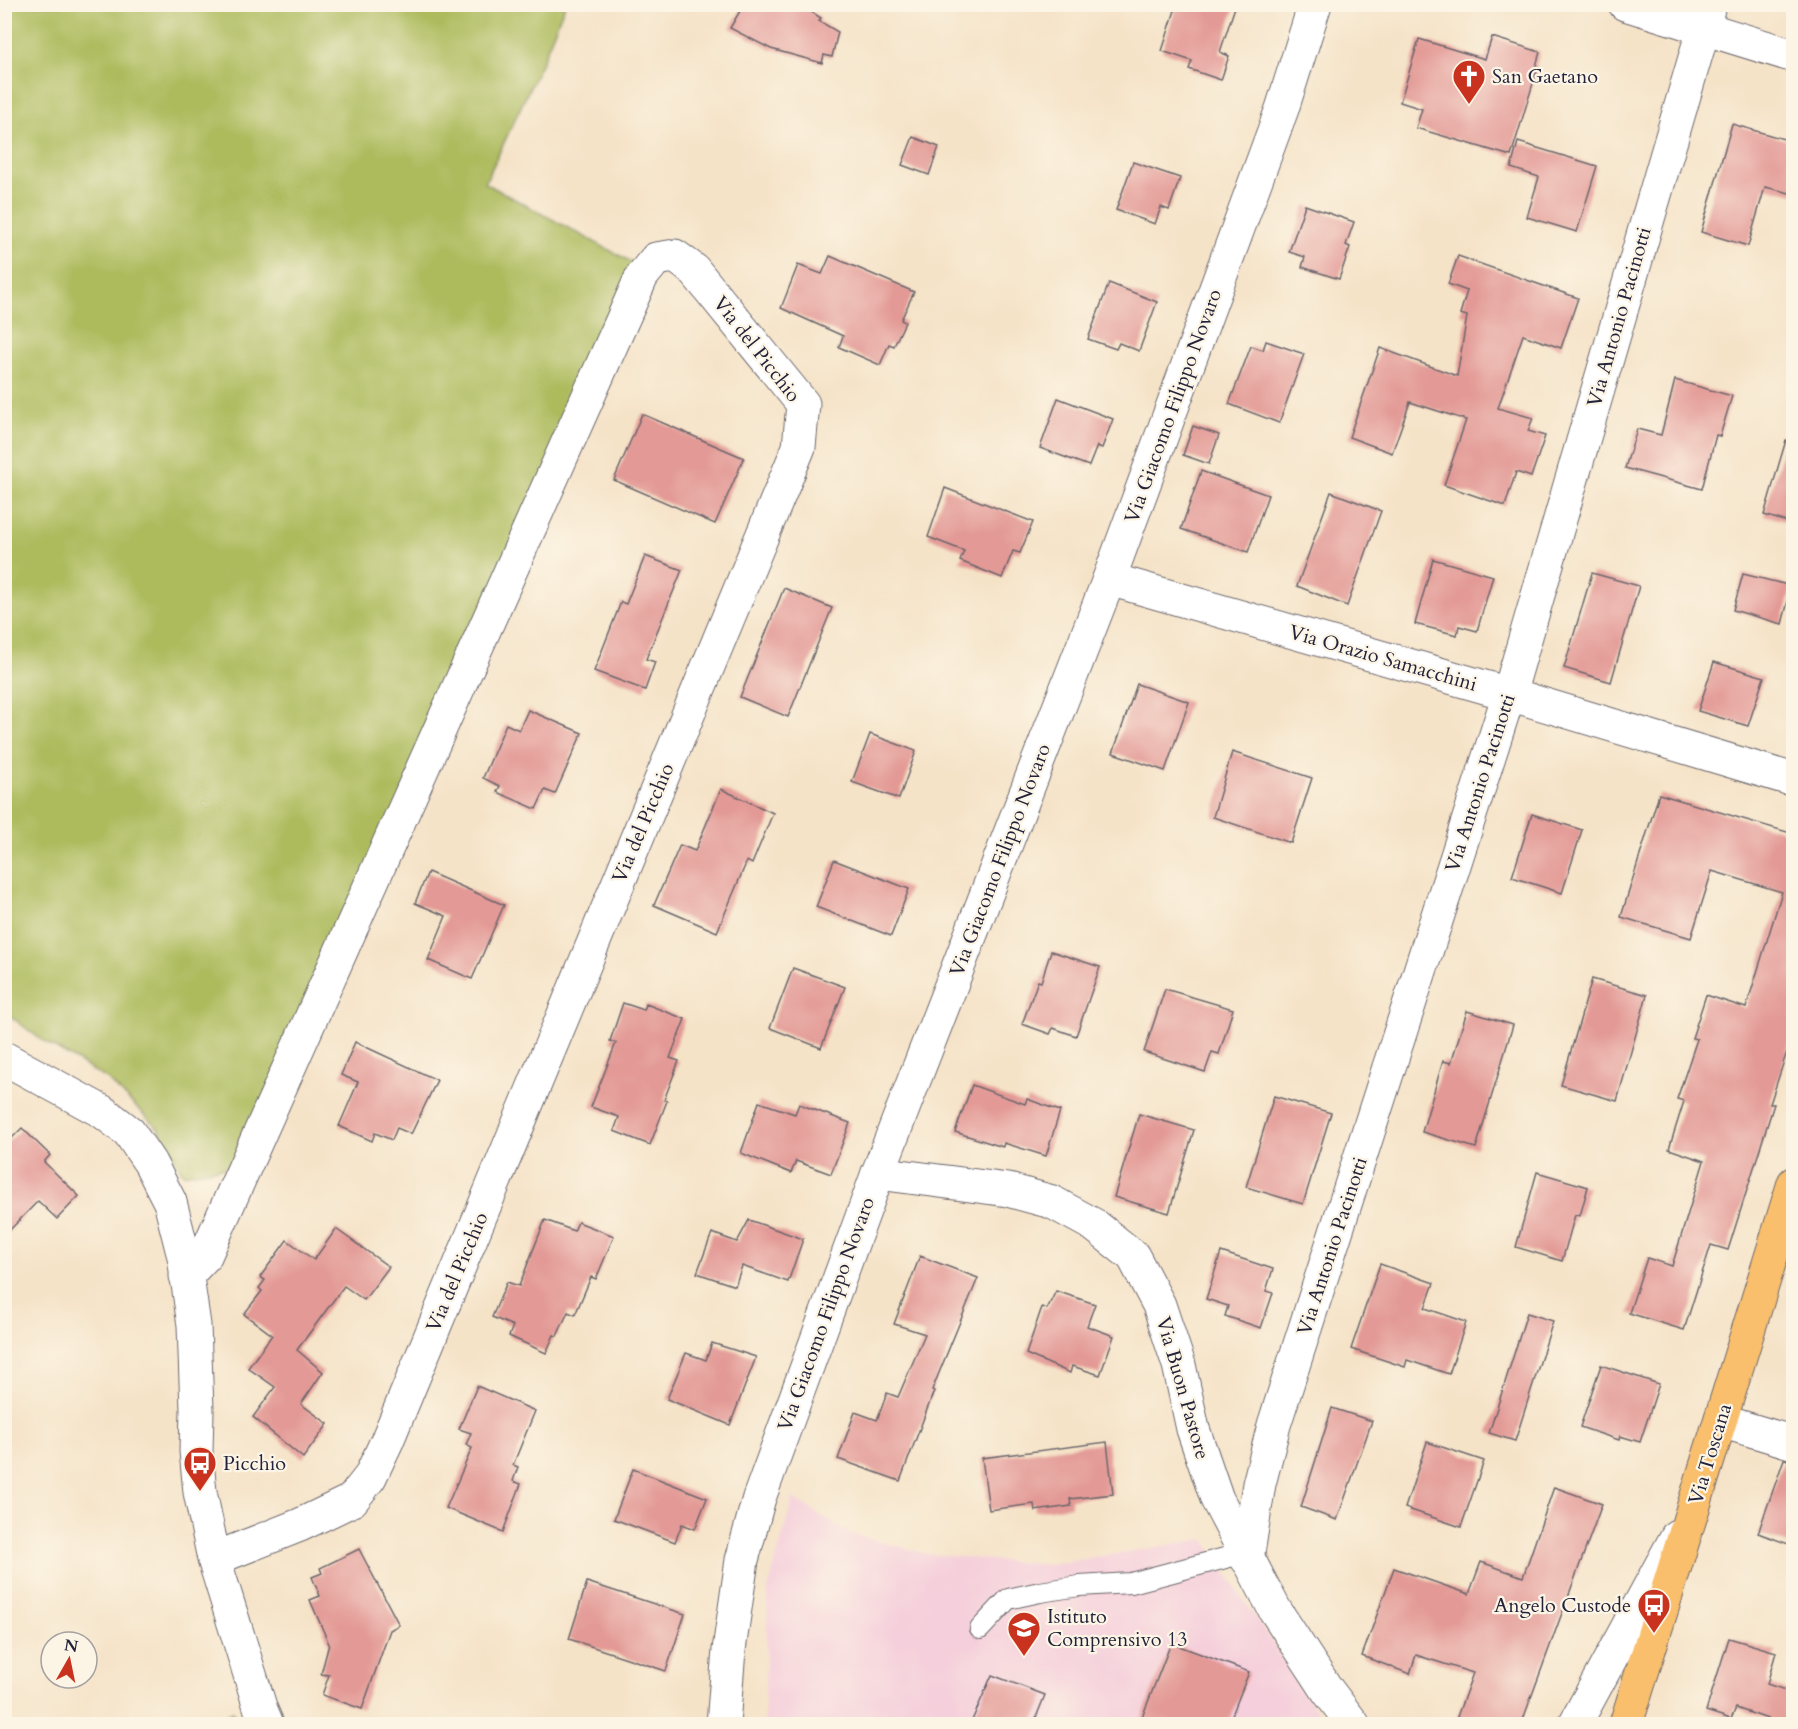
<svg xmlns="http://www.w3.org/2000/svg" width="1798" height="1729" viewBox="0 0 1798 1729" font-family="Cardo,serif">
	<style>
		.built { fill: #f5cfdb }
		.green { fill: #adbb5d; stroke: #686e4c; stroke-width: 1.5 }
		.building { fill: #e39995 }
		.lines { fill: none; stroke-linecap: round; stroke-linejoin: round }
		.lane-casing { stroke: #6c666c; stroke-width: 22 }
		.street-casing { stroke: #6c666c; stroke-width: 35 }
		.primary-casing { stroke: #6c666c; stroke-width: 35 }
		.lane { stroke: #fff; stroke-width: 20 }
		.street { stroke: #fff; stroke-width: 33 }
		.primary { stroke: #f9bf6d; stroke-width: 33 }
		.labels { text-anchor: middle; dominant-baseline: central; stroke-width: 4.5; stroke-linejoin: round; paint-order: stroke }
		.poi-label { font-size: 20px; fill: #22223b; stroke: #fcf5e5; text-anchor: start }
		.street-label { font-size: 20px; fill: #22223b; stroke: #fcf5e5 }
	</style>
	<rect width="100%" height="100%" fill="#fcf5e5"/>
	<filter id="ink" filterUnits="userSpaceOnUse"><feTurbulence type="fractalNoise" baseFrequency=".0167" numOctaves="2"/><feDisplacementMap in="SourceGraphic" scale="12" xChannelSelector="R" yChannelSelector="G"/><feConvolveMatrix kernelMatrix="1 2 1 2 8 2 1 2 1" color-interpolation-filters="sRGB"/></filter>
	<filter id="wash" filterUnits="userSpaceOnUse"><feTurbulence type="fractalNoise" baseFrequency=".008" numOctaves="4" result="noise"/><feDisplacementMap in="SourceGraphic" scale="24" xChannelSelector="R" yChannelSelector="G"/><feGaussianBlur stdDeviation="1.35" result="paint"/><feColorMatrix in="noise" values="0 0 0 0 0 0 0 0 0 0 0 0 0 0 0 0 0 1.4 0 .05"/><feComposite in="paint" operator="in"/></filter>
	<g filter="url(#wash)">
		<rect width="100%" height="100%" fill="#f5e3c8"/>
		<path class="built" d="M793 1498 849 1533 927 1554 1049 1565 1204 1539 1326 1724H764L768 1589Z"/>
		<g class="green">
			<path d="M4 5H565L541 64 485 183 639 266 240 1165 183 1174 159 1129 107 1079 40 1039 5 1012Z"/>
			<path d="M232 1711 243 1724H218Z"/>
		</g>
		<g id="blocks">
			<g class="building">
				<path d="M744 4H799L821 18 819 21 838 32 832 57 824 55 822 63 771 49 730 28Z"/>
				<path d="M1177 4H1236L1220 52 1229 56 1221 80 1189 69 1192 61 1162 51Z"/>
				<path d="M1492 37 1540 52 1536 66 1538 67 1511 156 1416 128 1422 109 1400 102 1419 39 1485 59Z"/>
				<path d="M1732 124 1794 142V194L1765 187 1748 246 1701 232Z"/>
				<path d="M913 137 939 147 929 175 902 165Z"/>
				<path d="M1518 142 1597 166 1577 232 1527 217 1539 177 1511 168Z"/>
				<path d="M1133 162 1180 178 1169 210 1161 207 1155 224 1116 210Z"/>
				<path d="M1305 205 1354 222 1346 245 1350 247 1339 279 1302 267 1305 257 1289 252Z"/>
				<path d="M830 256 914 292 901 320 905 322 894 346 889 344 880 365 839 347 843 336 781 308 798 265 822 274Z"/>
				<path d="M1458 256 1578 298 1561 348 1523 335 1498 408 1533 418 1528 431 1545 436 1531 477 1516 472 1505 506 1444 485 1466 420 1410 402 1392 453 1349 437 1380 348 1457 376 1467 316 1460 314 1467 291 1448 284Z"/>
				<path d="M1109 283 1157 302 1139 351 1119 343 1116 349 1088 339Z"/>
				<path d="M1266 341 1304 354 1279 423 1229 404 1251 346 1263 350Z"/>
				<path d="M1675 380 1732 396 1720 436 1716 435 1702 489 1625 468 1637 429 1661 435Z"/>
				<path d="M1058 398 1113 419 1102 448 1097 446 1089 466 1040 448Z"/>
				<path d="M642 414 744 458 715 524 614 480Z"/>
				<path d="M1193 426 1219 435 1209 464 1183 455Z"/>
				<path d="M1786 440 1794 441V524L1764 515Z"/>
				<path d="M1201 471 1268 495 1248 552 1181 529Z"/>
				<path d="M945 488 1033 522 1020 553 1013 551 1002 578 960 561 964 551 928 537Z"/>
				<path d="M1331 492 1381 511 1347 606 1297 586Z"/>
				<path d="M645 556 682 570 646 659 655 662 645 690 594 671 621 602 626 604Z"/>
				<path d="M1433 559 1493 576 1477 631 1459 626 1457 635 1415 624Z"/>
				<path d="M1592 573 1639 586 1611 682 1564 668Z"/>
				<path d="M1743 574 1792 586 1782 624 1733 610Z"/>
				<path d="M784 588 832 608 788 717 740 697Z"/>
				<path d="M1714 662 1764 677 1748 726 1698 711Z"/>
				<path d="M1137 684 1189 702 1165 771 1113 753Z"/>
				<path d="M528 710 582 733 555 794 545 790 536 809 497 792 500 786 483 778 506 724 519 730Z"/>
				<path d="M870 734 916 751 899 799 852 782Z"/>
				<path d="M1232 752 1312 778 1291 843 1213 817Z"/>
				<path d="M721 789 773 813 752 864 747 861 717 932 654 905 680 845 695 851Z"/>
				<path d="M1659 794 1794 834V1030L1770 1104H1774L1728 1250 1711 1245 1684 1330 1629 1313 1647 1258 1672 1266 1704 1161 1669 1149 1684 1101 1677 1099 1697 1039 1692 1038 1706 995 1746 1008 1782 892 1712 871 1691 938 1621 917Z"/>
				<path d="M1532 814 1582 830 1562 893 1512 877Z"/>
				<path d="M834 860 909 889 891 936 816 907Z"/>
				<path d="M428 872 504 905 472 979 428 960 446 916 415 903Z"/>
				<path d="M1051 951 1100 967 1076 1036 1053 1028 1050 1034 1022 1024 1038 981 1041 982Z"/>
				<path d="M793 968 845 987 821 1048 770 1028Z"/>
				<path d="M1592 979 1647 995 1617 1101 1561 1085Z"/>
				<path d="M1165 989 1233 1009 1219 1054 1212 1052 1205 1072 1144 1052Z"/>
				<path d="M623 1003 644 1010 646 1004 685 1019 670 1058 679 1061 664 1100 667 1101 650 1145 614 1131 619 1117 591 1107 616 1043 610 1041Z"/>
				<path d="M1467 1011 1513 1025 1476 1148 1422 1132 1443 1061 1451 1063Z"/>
				<path d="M355 1042 437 1080 411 1134 397 1128 392 1140 375 1133 372 1141 339 1126 358 1082 341 1075Z"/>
				<path d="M972 1085 1025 1104 1027 1099 1060 1111 1046 1156 1004 1143 1003 1147 955 1132Z"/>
				<path d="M1274 1096 1331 1113 1303 1204 1246 1187Z"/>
				<path d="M759 1102 795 1114 799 1104 850 1123 831 1174 796 1161 791 1173 741 1153Z"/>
				<path d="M1139 1114 1194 1130 1169 1213 1114 1197Z"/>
				<path d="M22 1128 50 1155 44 1162 79 1196 57 1219 38 1201 4 1236V1146Z"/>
				<path d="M1537 1172 1588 1187 1580 1216 1575 1215 1562 1261 1516 1247Z"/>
				<path d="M545 1220 574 1231 578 1222 614 1236 596 1279 591 1277 575 1315 568 1312 557 1336 554 1335 546 1353 509 1336 513 1326 492 1317 507 1282 519 1286Z"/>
				<path d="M749 1220 803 1239 788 1282 742 1266 735 1286 697 1273 712 1233 737 1242Z"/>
				<path d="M336 1229 389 1267 364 1300 344 1286 297 1350 323 1372 301 1404 328 1424 303 1458 253 1417 275 1387 248 1368 272 1335 244 1314 262 1291 259 1288 265 1280 260 1277 287 1240 314 1260Z"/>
				<path d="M1221 1252 1273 1269 1266 1291 1273 1293 1261 1328 1225 1316 1228 1306 1206 1299Z"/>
				<path d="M920 1256 978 1278 932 1390 934 1391 900 1481 838 1459 855 1412 877 1420 887 1393 898 1397 925 1334 894 1324Z"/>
				<path d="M1380 1264 1434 1283 1425 1308 1466 1322 1449 1374 1407 1360 1405 1367 1351 1349Z"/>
				<path d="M1056 1291 1095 1304 1087 1326 1114 1336 1100 1375 1072 1366 1070 1373 1026 1354 1042 1307 1047 1309Z"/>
				<path d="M1527 1313 1553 1321 1515 1441 1489 1433Z"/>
				<path d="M712 1343 756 1357 730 1425 667 1399 686 1353 706 1360Z"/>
				<path d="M1601 1365 1659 1384 1640 1442 1620 1436 1619 1440 1580 1427Z"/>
				<path d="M477 1386 535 1411 513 1465 518 1467 513 1481 521 1484 503 1532 446 1508 472 1448 466 1445 471 1433 459 1429Z"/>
				<path d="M1332 1408 1372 1421 1337 1520 1301 1507Z"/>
				<path d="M1107 1442 1113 1494 1070 1499 1071 1506 1035 1511 1034 1504 989 1510 982 1458Z"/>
				<path d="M1427 1442 1484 1461 1461 1527 1405 1508Z"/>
				<path d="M1784 1459 1794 1461V1546L1758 1533Z"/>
				<path d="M633 1469 707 1498 695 1529 682 1524 675 1542 614 1519Z"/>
				<path d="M1554 1487 1602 1504 1521 1725H1454L1473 1673 1416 1655 1410 1674 1362 1656 1394 1568 1469 1594 1481 1562 1523 1577Z"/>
				<path d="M359 1549 399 1625 390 1630 362 1709 322 1695 329 1675 321 1674 329 1644 310 1600 320 1596 312 1577 322 1573 320 1568Z"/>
				<path d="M587 1582 685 1614 666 1671 569 1639Z"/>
				<path d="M1729 1638 1776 1652 1767 1684 1794 1693V1725H1785L1736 1708 1731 1719 1706 1711Z"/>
				<path d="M1171 1643 1249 1672 1228 1725H1139Z"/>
				<path d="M992 1675 1045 1695 1033 1725H970Z"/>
			</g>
		</g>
	</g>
	<g filter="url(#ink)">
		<use href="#blocks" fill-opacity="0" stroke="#6c666c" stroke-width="1.5"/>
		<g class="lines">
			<defs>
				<path id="lane" d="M980 1629 1008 1599 1040 1592 1079 1586 1131 1583 1244 1553"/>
				<g id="street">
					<path d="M1625 4 1794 56"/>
					<path d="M1109 579 1509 694 1794 780"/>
					<path d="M4 1058 103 1112 129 1132 150 1163 170 1202 184 1257 194 1325 197 1410 196 1451 200 1492 214 1559 261 1710 267 1724"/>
					<path d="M878 1173 1008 1190 1052 1202 1094 1225 1133 1256 1159 1305 1179 1365 1193 1429 1217 1499 1275 1610 1328 1691 1353 1724"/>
					<path d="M186 1276 205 1256 642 276 656 259 675 256 694 270 803 404 799 447 387 1441 370 1477 352 1500 300 1525 214 1559"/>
					<path d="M1721 1421 1794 1443"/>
					<path d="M1247 1559 1259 1484 1274 1425 1509 694 1704 27 1709 4"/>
					<path d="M723 1724 729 1650 742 1560 759 1498 878 1173 1109 579 1282 109 1315 4"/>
					<path d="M1575 1724 1677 1536"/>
				</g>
				<path id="primary" d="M1626 1724 1794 1183"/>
			</defs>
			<use href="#lane" class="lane-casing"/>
			<use href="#street" class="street-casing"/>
			<use href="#primary" class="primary-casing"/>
			<use href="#lane" class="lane"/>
			<use href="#street" class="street"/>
			<use href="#primary" class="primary"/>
		</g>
	</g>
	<defs>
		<symbol id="church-pin" viewBox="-11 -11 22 30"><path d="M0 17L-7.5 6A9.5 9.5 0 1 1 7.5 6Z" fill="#c8321e" stroke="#fcf5e5"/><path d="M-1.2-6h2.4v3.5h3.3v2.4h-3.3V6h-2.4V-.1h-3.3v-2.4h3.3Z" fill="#fff"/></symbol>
		<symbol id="bus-pin" viewBox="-11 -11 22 30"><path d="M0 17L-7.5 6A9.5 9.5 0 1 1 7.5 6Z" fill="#c8321e" stroke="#fcf5e5"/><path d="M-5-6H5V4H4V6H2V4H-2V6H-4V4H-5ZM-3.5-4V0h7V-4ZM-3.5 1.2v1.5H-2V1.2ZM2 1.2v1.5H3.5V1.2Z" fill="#fff"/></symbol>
		<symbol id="school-pin" viewBox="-11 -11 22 30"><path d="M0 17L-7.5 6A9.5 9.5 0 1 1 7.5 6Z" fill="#c8321e" stroke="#fcf5e5"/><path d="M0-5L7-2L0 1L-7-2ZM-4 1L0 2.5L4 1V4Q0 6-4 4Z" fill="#fff"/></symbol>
	</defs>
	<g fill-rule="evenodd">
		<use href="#church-pin" x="1450" y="57" width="38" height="52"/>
		<use href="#bus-pin" x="181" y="1444" width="38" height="52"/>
		<use href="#bus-pin" x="1635" y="1586" width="38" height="52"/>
		<use href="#school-pin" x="1005" y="1609" width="38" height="52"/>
	</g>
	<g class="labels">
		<g class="poi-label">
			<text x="1492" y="76">San Gaetano</text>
			<text x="223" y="1463">Picchio</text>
			<text x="1631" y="1605" text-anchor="end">Angelo Custode</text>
			<text x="1047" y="1616">Istituto<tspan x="1047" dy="23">Comprensivo 13</tspan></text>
		</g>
		<g class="street-label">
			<text transform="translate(1619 317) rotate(-74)">Via Antonio Pacinotti</text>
			<text transform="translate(757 349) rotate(52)">Via del Picchio</text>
			<text transform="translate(1173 406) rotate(-70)">Via Giacomo Filippo Novaro</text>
			<text transform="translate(1383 658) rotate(16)">Via Orazio Samacchini</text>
			<text transform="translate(1480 783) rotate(-72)">Via Antonio Pacinotti</text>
			<text transform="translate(643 823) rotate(-67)">Via del Picchio</text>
			<text transform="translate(1000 860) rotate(-69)">Via Giacomo Filippo Novaro</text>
			<text transform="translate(1332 1246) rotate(-72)">Via Antonio Pacinotti</text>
			<text transform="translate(457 1272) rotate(-67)">Via del Picchio</text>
			<text transform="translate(826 1314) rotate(-70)">Via Giacomo Filippo Novaro</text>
			<text transform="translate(1183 1388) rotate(74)">Via Buon Pastore</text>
			<text transform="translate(1710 1454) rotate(-73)">Via Toscana</text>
		</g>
	</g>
	<rect width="1798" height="1729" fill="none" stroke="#fcf5e5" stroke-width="24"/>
	<g transform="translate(69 1660) rotate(9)"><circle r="28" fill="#fcf5e5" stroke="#a5a1a1" stroke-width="1.5"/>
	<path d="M0-4.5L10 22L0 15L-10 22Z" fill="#c8321e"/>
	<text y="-9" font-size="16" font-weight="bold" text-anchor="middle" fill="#22223b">N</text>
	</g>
</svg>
